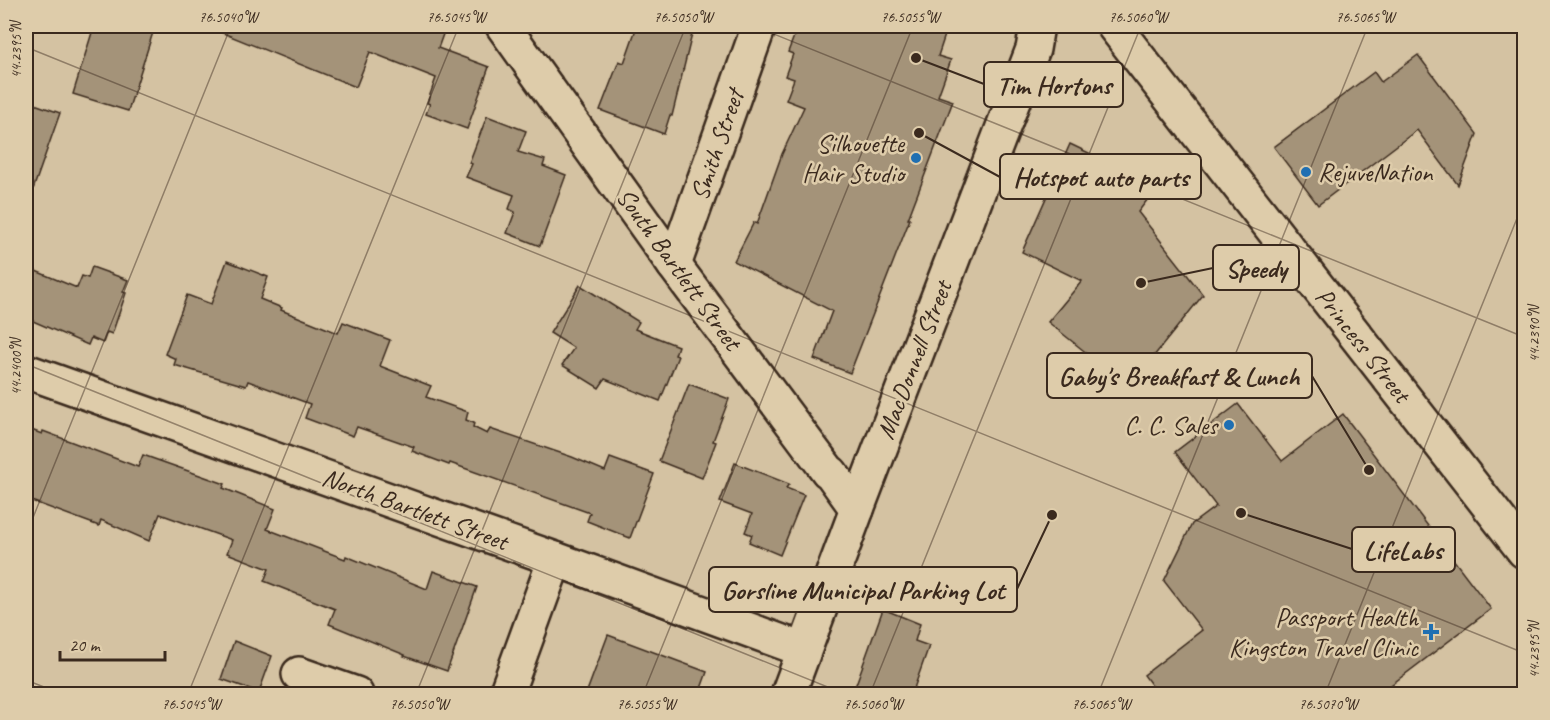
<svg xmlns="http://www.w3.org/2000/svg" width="1550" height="720" viewBox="0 0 1550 720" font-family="Caveat,sans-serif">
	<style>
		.building { fill: #a49379; stroke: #3b2a1e; stroke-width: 1.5 }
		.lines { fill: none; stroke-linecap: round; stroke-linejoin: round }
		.minor-casing { stroke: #3b2a1e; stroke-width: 38 }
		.major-casing { stroke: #3b2a1e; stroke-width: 38 }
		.minor { stroke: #deccaa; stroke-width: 33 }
		.major { stroke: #deccaa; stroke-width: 33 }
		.ticks { fill: none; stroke: #3b2a1e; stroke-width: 1.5; stroke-opacity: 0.45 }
		.poi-dot { fill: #1f6fb2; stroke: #deccaa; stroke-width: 2 }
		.labels { text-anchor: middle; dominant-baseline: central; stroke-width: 5; stroke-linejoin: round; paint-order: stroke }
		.poi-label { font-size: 26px; fill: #3b2a1e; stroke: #deccaa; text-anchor: end }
		.street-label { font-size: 26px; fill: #3b2a1e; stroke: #deccaa }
		.leader { fill: none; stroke: #3b2a1e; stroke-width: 2 }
		.callout-dot { fill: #3b2a1e; stroke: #deccaa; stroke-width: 2 }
		.callout { fill: #deccaa; stroke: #3b2a1e; stroke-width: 2 }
		.callout-label { font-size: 27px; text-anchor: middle; font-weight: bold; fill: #3b2a1e }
		.neatline { fill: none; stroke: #3b2a1e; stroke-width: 2 }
		.ticks-label { font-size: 15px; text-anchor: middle; fill: #3b2a1e }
	</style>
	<rect width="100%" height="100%" fill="#d4c2a2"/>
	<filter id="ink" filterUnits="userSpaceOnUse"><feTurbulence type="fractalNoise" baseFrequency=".0167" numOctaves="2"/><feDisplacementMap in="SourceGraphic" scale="12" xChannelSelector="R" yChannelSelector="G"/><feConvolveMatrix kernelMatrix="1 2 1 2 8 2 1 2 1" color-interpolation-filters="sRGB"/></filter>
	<g filter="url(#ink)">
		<g class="building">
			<path d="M94 26H155L128 111 73 94Z"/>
			<path d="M208 26H446L438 48 489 67 467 129 426 114 430 104 427 103 436 78 370 52 356 87 208 27Z"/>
			<path d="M637 26H694L672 116 670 115 664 134 600 110 619 61 624 63Z"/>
			<path d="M798 26H948L938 56 951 60 938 96 953 101 908 219H910L850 373 814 359 832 311 734 261 754 222 757 224 782 154 804 107 786 100 794 79 785 76 793 54 788 52Z"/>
			<path d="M1418 55 1477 134 1458 185 1417 130 1318 205 1274 147 1374 72 1381 82Z"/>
			<path d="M26 101 60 113 30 198 26 197Z"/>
			<path d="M487 116 526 131 518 152 545 160 543 166 566 175 540 246 507 233 515 212 509 209 514 195 466 177 472 164 469 163Z"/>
			<path d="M1070 144 1158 186 1138 212 1203 295 1129 387 1048 322 1082 281 1022 252Z"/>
			<path d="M227 261 268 277 260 299 282 308 281 310 338 333 343 322 390 340 380 366 431 386 426 397 468 412 466 420 474 423 473 427 487 434 490 429 572 457 605 471 610 458 654 474 630 538 587 521 590 513 450 463 449 465 412 451 414 447 357 427 353 436 305 418 310 404 248 381 246 386 174 365 176 359 165 354 187 295 211 304Z"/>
			<path d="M26 267 77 288 82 276 88 278 92 267 128 280 123 292 126 293 112 334 107 332 103 343 91 338 88 345 26 318Z"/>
			<path d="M580 285 639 322 635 329 678 346 675 355 678 356 660 401 605 379 599 388 562 365 574 348 550 333Z"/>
			<path d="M689 384 729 399 713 441 716 442 702 478 659 461Z"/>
			<path d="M1238 404 1282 461 1343 414 1491 609 1379 694H1158L1144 675 1202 630 1164 581 1192 524 1216 506 1175 452Z"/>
			<path d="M26 428 42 434 43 431 138 467 143 455 225 484 223 488 275 509 267 529 345 559 346 556 427 589 433 571 477 587 447 671 404 656 405 655 329 624 335 609 264 581 269 569 227 553 232 540 160 514 149 541 101 520 99 526 26 499Z"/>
			<path d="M735 463 789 484 786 488 804 495 780 555 749 542 752 535 745 532 752 514 720 502Z"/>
			<path d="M883 609 920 624 915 641 929 646 912 694H874L855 687Z"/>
			<path d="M608 635 707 672 699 694H586Z"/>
			<path d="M234 641 272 656 259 692 221 679Z"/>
		</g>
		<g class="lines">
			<defs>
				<g id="minor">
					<path d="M503 26 674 265 828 471 831 473 857 509"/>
					<path d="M674 265 759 26"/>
					<path d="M26 371 555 559 804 650"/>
					<path d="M299 674 356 694"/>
					<path d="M506 694 555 559"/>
					<path d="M788 694 857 509 1033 49 1037 26"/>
				</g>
				<path id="major" d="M1114 26 1524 551"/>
			</defs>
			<use href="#minor" class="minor-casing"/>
			<use href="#major" class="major-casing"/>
			<use href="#minor" class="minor"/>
			<use href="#major" class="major"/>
		</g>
	</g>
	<path class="ticks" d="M754 26 1524 337M26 47 1524 653M26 364 845 694M26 535 231 26M26 680 62 694M188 694 459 26M416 694 686 26M643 694 913 26M870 694 1141 26M1098 694 1368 26M1325 694 1524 201"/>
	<g class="poi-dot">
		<circle cx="916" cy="158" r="6"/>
		<circle cx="1306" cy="172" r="6"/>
		<circle cx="1229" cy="425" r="6"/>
		<path d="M1428 623h6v6h6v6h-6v6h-6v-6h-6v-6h6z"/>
	</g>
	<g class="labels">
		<g class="poi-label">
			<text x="904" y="143">Silhouette<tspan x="904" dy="30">Hair Studio</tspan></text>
			<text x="1318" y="172" text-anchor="start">RejuveNation</text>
			<text x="1217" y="425">C. C. Sales</text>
			<text x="1418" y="617">Passport Health<tspan x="1418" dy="30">Kingston Travel Clinic</tspan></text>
		</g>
		<g class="street-label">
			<text transform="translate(717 145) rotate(-71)">Smith Street</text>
			<text transform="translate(679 269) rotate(54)">South Bartlett Street</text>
			<text transform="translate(1363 345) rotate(52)">Princess Street</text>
			<text transform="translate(914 360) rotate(-69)">MacDonnell Street</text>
			<text transform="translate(415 509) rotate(20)">North Bartlett Street</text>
		</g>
	</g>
	<path class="leader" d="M916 58L984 84M919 133L1000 177M1141 283L1213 268M1369 470L1312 376M1241 513L1352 549M1052 515L1017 589"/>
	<g class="callout-dot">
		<circle cx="916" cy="58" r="6"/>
		<circle cx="919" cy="133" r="6"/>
		<circle cx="1141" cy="283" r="6"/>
		<circle cx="1369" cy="470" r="6"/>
		<circle cx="1241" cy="513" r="6"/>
		<circle cx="1052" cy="515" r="6"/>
	</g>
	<g class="callout">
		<rect x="984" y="62" width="139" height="45" rx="6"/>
		<rect x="1000" y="154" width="201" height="45" rx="6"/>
		<rect x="1213" y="245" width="86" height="45" rx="6"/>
		<rect x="1047" y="353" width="265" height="45" rx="6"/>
		<rect x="1352" y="527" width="103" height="45" rx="6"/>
		<rect x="709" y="567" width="308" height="45" rx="6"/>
	</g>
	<g class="callout-label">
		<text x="1054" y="94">Tim Hortons</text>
		<text x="1101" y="186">Hotspot auto parts</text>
		<text x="1256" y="277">Speedy</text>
		<text x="1179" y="385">Gaby's Breakfast &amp; Lunch</text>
		<text x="1403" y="559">LifeLabs</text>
		<text x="863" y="599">Gorsline Municipal Parking Lot</text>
	</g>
	<rect width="1550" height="720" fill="none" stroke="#deccaa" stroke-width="66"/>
	<path d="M60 651v9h105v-9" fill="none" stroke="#3b2a1e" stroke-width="3"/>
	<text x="69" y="651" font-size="18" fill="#3b2a1e" stroke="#deccaa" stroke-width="4.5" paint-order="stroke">20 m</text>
	<rect x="33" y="33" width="1484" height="654" class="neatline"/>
	<g class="ticks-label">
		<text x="228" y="22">76.5040°W</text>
		<text x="456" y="22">76.5045°W</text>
		<text x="683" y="22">76.5050°W</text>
		<text x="910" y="22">76.5055°W</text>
		<text x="1138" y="22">76.5060°W</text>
		<text x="1365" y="22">76.5065°W</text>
		<text transform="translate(16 50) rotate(-90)" y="5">44.2395°N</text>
		<text transform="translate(1534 334) rotate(-90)" y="5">44.2390°N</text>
		<text transform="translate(16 367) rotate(-90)" y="5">44.2400°N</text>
		<text transform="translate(1534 650) rotate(-90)" y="5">44.2395°N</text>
		<text x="191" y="709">76.5045°W</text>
		<text x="419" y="709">76.5050°W</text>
		<text x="646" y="709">76.5055°W</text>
		<text x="873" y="709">76.5060°W</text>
		<text x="1101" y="709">76.5065°W</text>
		<text x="1328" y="709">76.5070°W</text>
	</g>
</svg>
